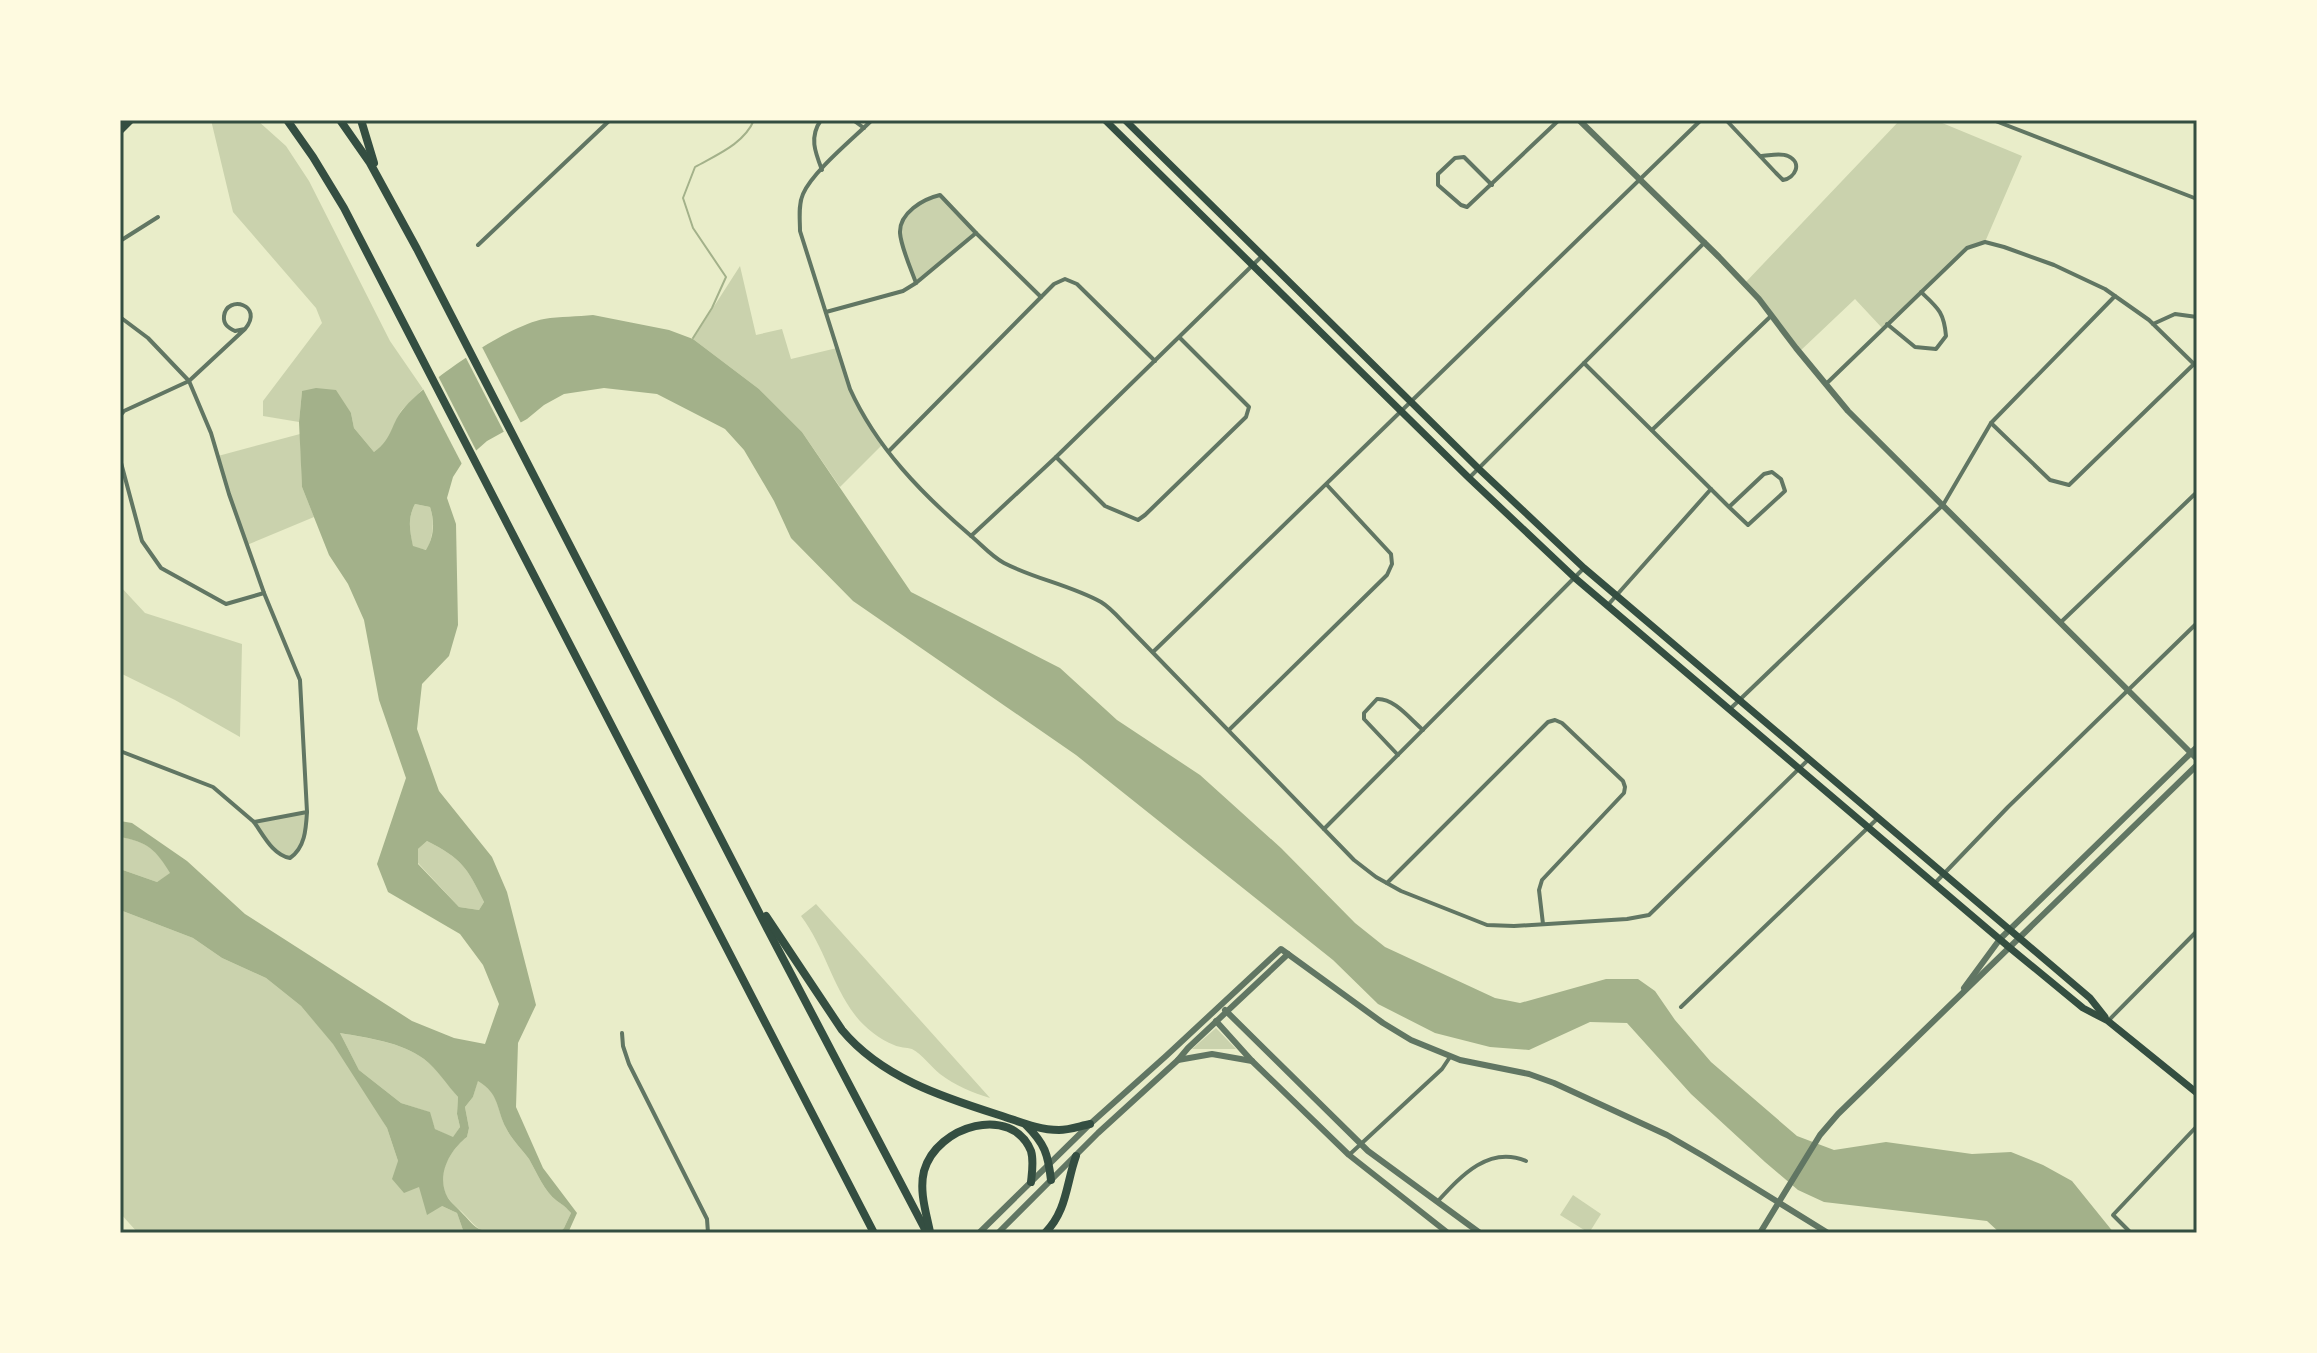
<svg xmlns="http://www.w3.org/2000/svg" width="2317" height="1353" viewBox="0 0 2317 1353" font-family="Figtree,sans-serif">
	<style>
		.green { fill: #cad2ad }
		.water { fill: #a3b18a; fill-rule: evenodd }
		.pier { fill: #e9edc9 }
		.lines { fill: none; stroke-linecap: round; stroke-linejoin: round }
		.stream { stroke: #a3b18a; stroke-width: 2 }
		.minor { stroke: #617663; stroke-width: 4 }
		.tertiary { stroke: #617663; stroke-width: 6 }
		.primary { stroke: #344e41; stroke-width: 7 }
		.motorway { stroke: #344e41; stroke-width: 8 }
		.neatline { fill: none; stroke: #344e41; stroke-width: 3 }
	</style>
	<rect width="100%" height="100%" fill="#e9edc9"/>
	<g class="green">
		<path d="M211 120H257L286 146 309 181 390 341 423 389 401 411 386 443 374 452 354 428 351 413 302 391 299 422 263 416V401L322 323 316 308 233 212Z"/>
		<path d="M1900 120H1935L2022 156 1985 242 1967 248 1883 329 1855 299 1799 352 1744 284Z"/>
		<path d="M940 195 976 233 916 283C911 269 901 247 900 233 899 213 923 199 940 195Z"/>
		<path d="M740 266 756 335 782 329 791 359 837 348 850 388 883 444 840 487 802 432 759 389 693 339Z"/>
		<path d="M300 434 302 487 314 517 247 545 218 456Z"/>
		<path d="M415 504 430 507C435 522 433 536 427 550L413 547C410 531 407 519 415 504Z"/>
		<path d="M120 586 145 613 242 644 240 737 175 700 120 673Z"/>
		<path d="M307 812C306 829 305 848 290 858L282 857 254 822Z"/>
		<path d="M121 837C148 842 156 850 171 873L157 882 120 869Z"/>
		<path d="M427 841C462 859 467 867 484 902L479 910 459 907 418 863V849Z"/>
		<path d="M816 904 990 1098C971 1092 956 1086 940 1074 931 1067 922 1054 912 1049 906 1047 900 1048 894 1045 880 1040 864 1027 855 1015 832 985 824 946 801 916Z"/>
		<path d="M120 910 193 938 222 958 266 978 301 1006 333 1043 373 1104 387 1128 398 1161 419 1186 442 1206 457 1213 464 1233H138L120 1213Z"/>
		<path d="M1216 1028 1236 1049H1192Z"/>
		<path d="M340 1033C367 1038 401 1042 424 1059 437 1069 448 1085 458 1097L457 1114 460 1127 453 1138 435 1129 429 1112 401 1103 359 1070Z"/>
		<path d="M478 1080C500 1093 496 1108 506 1128 512 1140 522 1149 529 1159 537 1173 544 1191 557 1201 563 1205 567 1207 571 1213L564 1228 559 1233H485C475 1227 470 1220 462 1212 457 1208 452 1203 448 1198 434 1176 450 1150 467 1137L469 1128 465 1107 473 1097Z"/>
		<path d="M1573 1195 1601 1214 1589 1233 1560 1215Z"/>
	</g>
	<path class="water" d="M593 315 669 330 693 339 759 389 802 432 911 592 1060 668 1117 720 1200 775 1281 848 1355 923 1385 947 1495 998 1520 1003 1606 979H1638L1655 991 1675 1020 1711 1062 1797 1136 1834 1150 1886 1142 1972 1154 2011 1152 2043 1165 2072 1181 2114 1233H2000L1987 1221 1824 1202 1798 1190 1765 1162 1691 1094 1627 1023 1590 1022 1529 1050 1490 1047 1435 1033 1378 1004 1333 960 1076 755 853 601 791 538 774 501 744 450 725 429 657 394 604 388 564 394 544 405 527 419 487 441 462 463 453 477 447 498 456 524 458 625 449 656 422 684 417 729 439 791 492 857 507 892 536 1005 518 1043 516 1107 543 1168 577 1213 568 1233H559L564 1228 571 1213C566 1207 563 1205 557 1201 544 1191 537 1173 529 1159 522 1149 512 1140 506 1128 496 1109 500 1094 478 1081L473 1097 465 1107 469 1128 467 1137C450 1150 435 1176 448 1198 451 1203 457 1207 461 1212 476 1227 474 1230 496 1233H464L457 1213 442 1206 427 1215 419 1187 404 1193 392 1179 398 1161 387 1128 333 1044 301 1006 266 978 222 958 193 938 120 910V869L157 882 170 873C156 850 148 842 120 837V821L132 823 187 861 245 914 412 1021 454 1038 485 1044 499 1004 483 965 460 934 388 892 377 864 406 778 379 700 364 620 348 584 329 555 302 487 299 422 302 391 316 388 336 390 351 413 354 428 374 452C394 438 390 423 405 407 430 379 507 326 544 319 560 316 578 317 593 315ZM415 504 430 507C435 522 434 537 426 550L413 546C410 531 407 519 415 504ZM427 841C462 859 467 867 484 902L479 910 459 907 418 864V849ZM340 1033C368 1038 401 1042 424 1059 437 1069 447 1085 458 1097L457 1114 460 1127 453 1137 435 1129 430 1112 401 1103 359 1070Z"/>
	<g class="pier">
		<path d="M482 347 522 425 505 434 465 356Z"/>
		<path d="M437 374 478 454 463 466 421 385Z"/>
	</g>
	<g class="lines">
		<path class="stream" d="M693 338 712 308 726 277 693 228 683 198 695 167C716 155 744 144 754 120"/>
		<g class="minor">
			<path d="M821 120C809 137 815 152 822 170"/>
			<path d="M853 120 864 128"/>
			<path d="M872 120C854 138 813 171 803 194 798 205 800 219 800 231L850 389C876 447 922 494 970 535 981 544 991 556 1004 563 1035 579 1070 585 1101 602 1111 608 1120 619 1128 627L1354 860 1376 877 1401 891 1487 925 1514 926 1627 919 1649 915 1809 759"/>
			<path d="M1726 120 1776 173 1783 180C1795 178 1803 163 1788 156 1780 152 1768 156 1760 156"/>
			<path d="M1993 120 2197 199"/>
			<path d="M1492 185 1464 157 1455 158 1438 174V185L1461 205 1467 207 1559 120"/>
			<path d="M120 241 158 217"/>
			<path d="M478 245 610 120"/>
			<path d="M916 283C911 269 901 247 900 233 899 213 923 199 940 195L976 233"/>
			<path d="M826 312 903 291 916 283 976 233 1041 297"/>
			<path d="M120 317 148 338 189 381 211 433 229 494 264 593 300 680 307 812 254 822 213 787 120 751"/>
			<path d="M1887 324 1915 347 1936 349 1946 336C1944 312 1938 308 1921 292"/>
			<path d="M2153 324 2175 314 2197 317"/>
			<path d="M1584 363 1729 507 1748 525 1785 491 1781 479 1772 472 1764 474 1729 507"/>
			<path d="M1826 384 1967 248 1985 242 2004 247 2054 265 2105 289 2149 320 2197 367"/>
			<path d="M120 416 124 411 189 381 245 329C265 305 227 294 224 316 223 325 229 328 235 331L245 329"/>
			<path d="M1991 423 2050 480 2069 485 2194 364"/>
			<path d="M1652 430 1771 316"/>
			<path d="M889 451 1054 284 1065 279 1077 284 1155 361"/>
			<path d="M1056 457 1105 506 1138 520 1145 515 1246 417 1249 407 1180 338"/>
			<path d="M120 459 142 541 161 568 226 604 264 593"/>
			<path d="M1469 478 1705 242"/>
			<path d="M971 536 1056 457 1262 256"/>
			<path d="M1607 606 1711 489"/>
			<path d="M2060 623 2197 492"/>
			<path d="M1153 652 1701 120"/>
			<path d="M1730 709 1943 505 1991 423 2115 296"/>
			<path d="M1229 730 1387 575 1392 564 1391 554 1327 485"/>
			<path d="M1398 755 1364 719V713L1377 699C1394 698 1410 719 1423 730"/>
			<path d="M254 822C264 836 273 855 290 858 305 848 306 829 307 812"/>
			<path d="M1324 829 1584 568"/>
			<path d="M1387 883 1548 722 1555 720 1562 723 1623 781 1625 787 1624 793 1542 880 1539 890 1543 924"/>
			<path d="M1935 883 2008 807 2197 623"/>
			<path d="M1681 1007 1877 819"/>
			<path d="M2108 1021 2197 931"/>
			<path d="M622 1033 623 1046 629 1064 707 1219 708 1233"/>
			<path d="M1349 1155 1442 1069 1450 1057"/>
			<path d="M1438 1201C1461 1176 1489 1145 1526 1161"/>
			<path d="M2131 1233 2113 1215 2197 1126"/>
		</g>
		<g class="tertiary">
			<path d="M1579 120 1719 257 1759 299 1796 348 1848 411 2197 759"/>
			<path d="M1964 988 2000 939 2197 747"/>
			<path d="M1225 1010 1368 1151 1480 1233"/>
			<path d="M1216 1021 1252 1061 1349 1155 1448 1233"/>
			<path d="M1178 1060 1212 1054 1252 1061"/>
			<path d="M979 1233 1090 1124 1166 1056 1281 949 1383 1023 1411 1040 1460 1060 1529 1074 1554 1083 1667 1135 1705 1157 1828 1233"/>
			<path d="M998 1233 1098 1133 1178 1060 1188 1048 1288 954"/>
			<path d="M1760 1233 1820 1135 1838 1114 2197 765"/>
		</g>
		<g class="primary">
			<path d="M1105 120 1469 478 1575 578 2010 948 2083 1008 2108 1021 2197 1093"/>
			<path d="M1125 120 1479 469 1584 568 2090 998 2105 1017"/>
			<path d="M120 131 131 120"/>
		</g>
		<g class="motorway">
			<path d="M287 120 313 157 344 208 874 1233"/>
			<path d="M340 120 370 163 417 249 769 932 927 1233"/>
			<path d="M361 120 374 163"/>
			<path d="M766 916 842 1030C881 1077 942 1097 999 1115 1018 1121 1038 1130 1059 1130 1069 1130 1080 1126 1090 1124"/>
			<path d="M1026 1125C1045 1144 1048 1154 1051 1180"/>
			<path d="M930 1232C926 1212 919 1191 924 1171 937 1125 1012 1104 1031 1151 1034 1161 1032 1172 1031 1182"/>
			<path d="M1045 1233C1067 1211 1066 1184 1076 1156"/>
		</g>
	</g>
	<rect width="2317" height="1353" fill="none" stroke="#fefae0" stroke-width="244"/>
	<rect x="122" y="122" width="2073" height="1109" class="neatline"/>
</svg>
